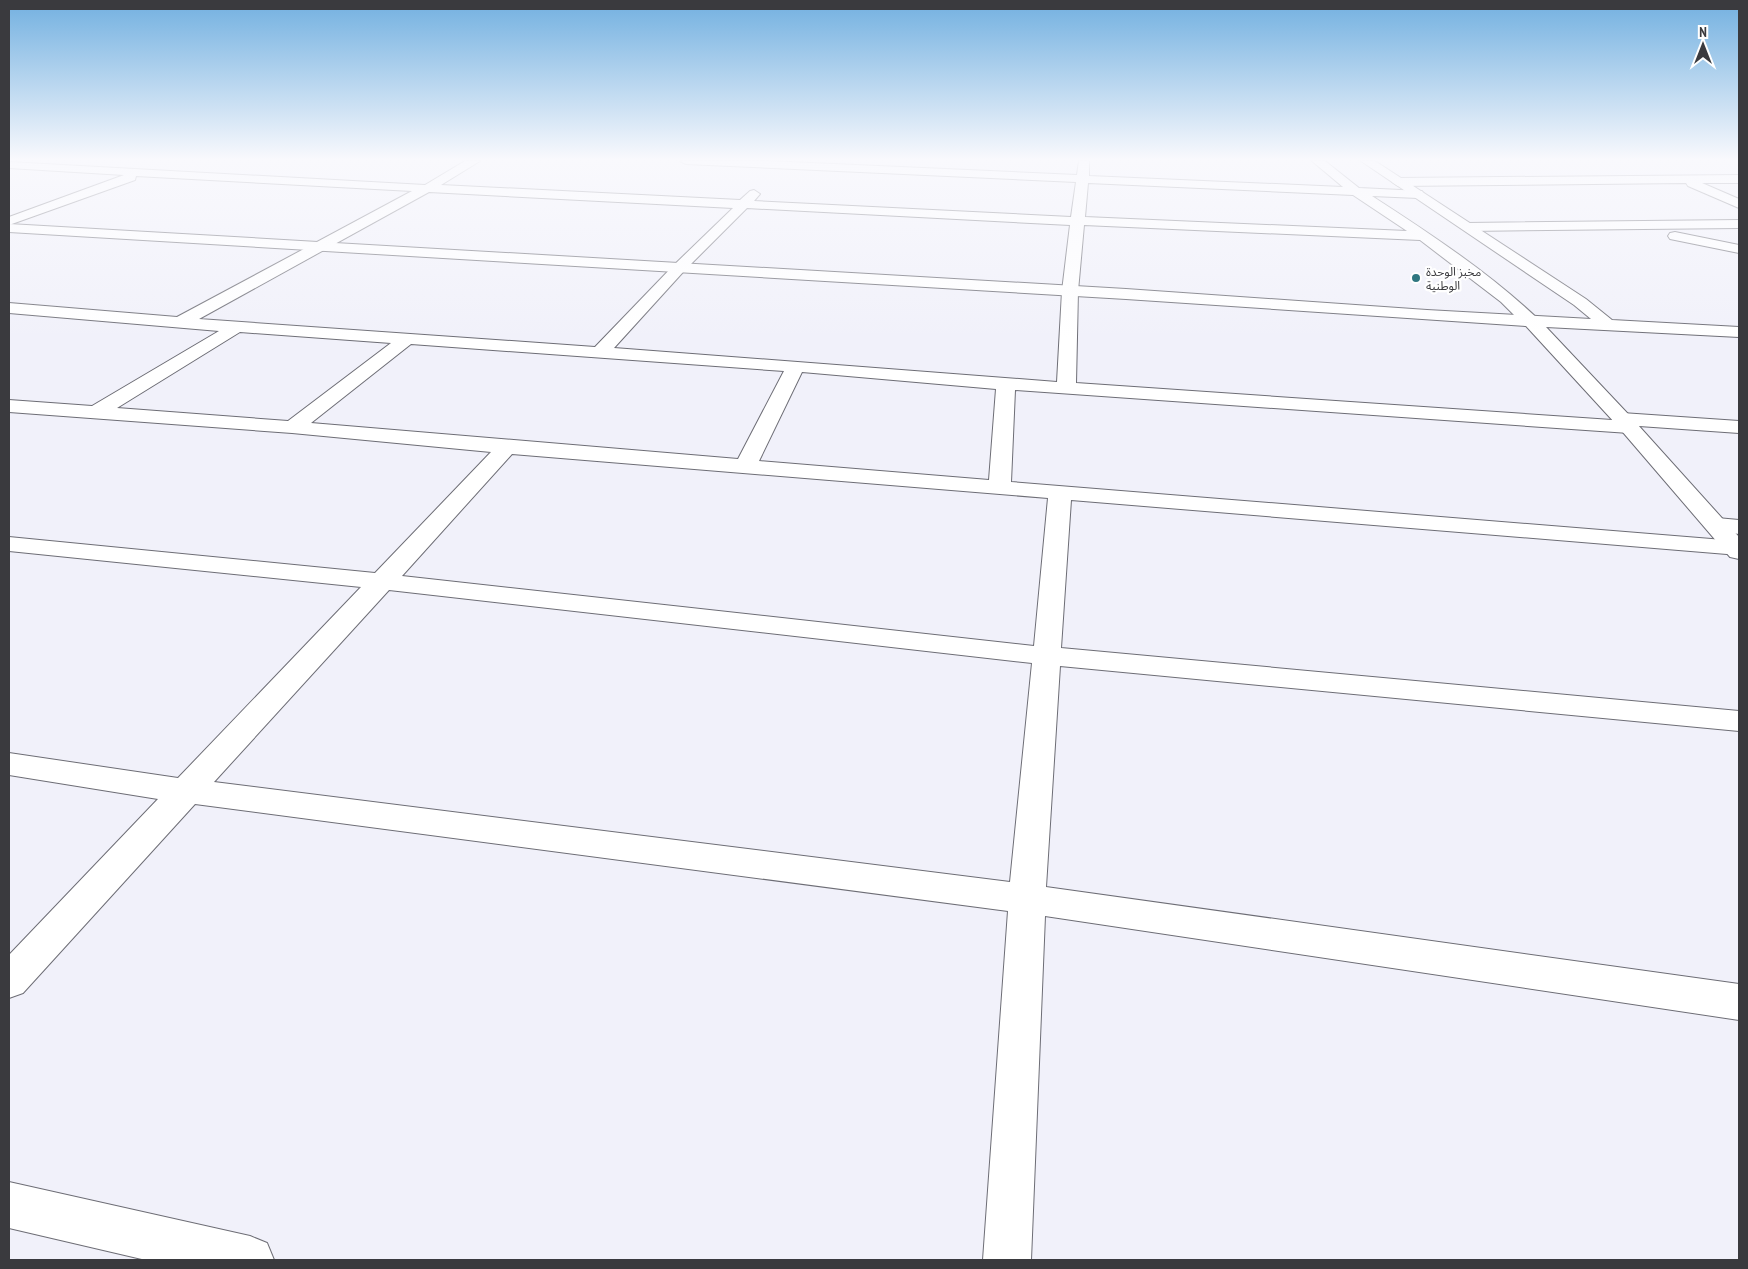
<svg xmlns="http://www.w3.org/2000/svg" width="1748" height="1269" viewBox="0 0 1748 1269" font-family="'PT Sans Narrow','Noto Sans Arabic',sans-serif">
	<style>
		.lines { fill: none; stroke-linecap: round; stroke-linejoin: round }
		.minor-casing { stroke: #6d6d75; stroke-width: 2 }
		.tertiary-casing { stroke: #6d6d75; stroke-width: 2 }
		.minor { fill: #fff; fill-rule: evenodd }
		.tertiary { fill: #fff; fill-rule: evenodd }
		.poi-dot { fill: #2f7680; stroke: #fff; stroke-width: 2 }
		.labels { text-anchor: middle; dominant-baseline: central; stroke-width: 4.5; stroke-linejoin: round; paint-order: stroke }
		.far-poi-label { font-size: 12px; fill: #3a3a3e; stroke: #fff; text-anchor: start }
	</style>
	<rect width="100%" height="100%" fill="#f1f1fa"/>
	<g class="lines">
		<defs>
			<g id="minor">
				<path d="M465 161H480L441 185 740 200 750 191 754 190 760 194 754 201 1071 217 1076 182 686 164 680 161H767L1077 175 1079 161H1089V176L1343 187 1312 161H1325L1359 188 1422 191 1424 194 1422 197 1418 198 1372 196C1429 233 1487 271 1537 318L1539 322 1537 326H1525L1501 302 1420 240 1084 225 1078 291 1076 383 1612 420 1615 415 1622 413 1739 421V433L1639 426 1636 431 1629 433 1015 390 1011 482 1736 541H1739V555L1071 500 1061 648 1739 711V731L1060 666 1046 887 1739 984V1020L1045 916 1031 1260H983L1008 911 195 804 23 993 9 998V955L158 799 9 775V753L178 778 361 587 9 551V537L375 573 491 452 292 433 9 412V400L92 406 219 331 9 313V303L177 317 412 191 136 176 135 180 9 225V217L124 175 9 168V162L425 185ZM1088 183 1353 195 1407 231 1085 217ZM429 192 733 208 674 265 595 347 199 319ZM747 208 1070 225 1062 291 1057 382 614 348 684 271ZM240 332 391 343 288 421 117 408ZM411 344 784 371 738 459 311 423ZM802 372 996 389 989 480 759 461ZM512 454 1048 498 1034 646 402 576ZM389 590 1032 663 1010 882 214 782Z"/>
				<path d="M1739 175V183H1702L1739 199V208L1688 186 1686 183 1398 186 1392 182 1398 178Z"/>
				<path d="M1739 220V228L1467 231 1460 227 1467 223Z"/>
				<path d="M1675 232 1739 245V253L1670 239 1668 236 1670 233Z"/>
				<path d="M1717 518 1739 520V534L1709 530 1705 525 1709 520Z"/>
				<path d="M9 1182 250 1236 267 1243 274 1260H146L9 1228Z"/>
			</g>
			<path id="tertiary" d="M1361 161H1375L1586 299 1612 320 1739 327V337L1546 327 1629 415 1739 537V559L1730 557 1615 423 1526 326 1126 299 9 232V224L1126 289 1427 310 1591 319 1574 305Z"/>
		</defs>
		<use href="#minor" class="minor-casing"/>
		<use href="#tertiary" class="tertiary-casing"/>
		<use href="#minor" class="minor"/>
		<use href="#tertiary" class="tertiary"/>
	</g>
	<linearGradient id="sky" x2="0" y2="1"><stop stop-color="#72b0e0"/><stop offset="0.47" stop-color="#f9f9fd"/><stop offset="1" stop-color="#f9f9fd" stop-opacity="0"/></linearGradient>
	<rect width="1748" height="339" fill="url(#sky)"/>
	<circle class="poi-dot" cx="1416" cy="278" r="5"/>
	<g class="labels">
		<g class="far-poi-label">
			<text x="1426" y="271">مخبز الوحدة<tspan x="1426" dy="14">الوطنية</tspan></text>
		</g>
	</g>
	<rect width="1748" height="1269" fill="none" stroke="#3a3a3e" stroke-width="20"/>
	<g transform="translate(1703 45)" stroke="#ffffff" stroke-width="4" paint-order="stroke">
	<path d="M0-4L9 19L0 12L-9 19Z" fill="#3a3a3e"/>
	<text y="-8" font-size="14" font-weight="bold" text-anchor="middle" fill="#3a3a3e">N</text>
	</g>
</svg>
